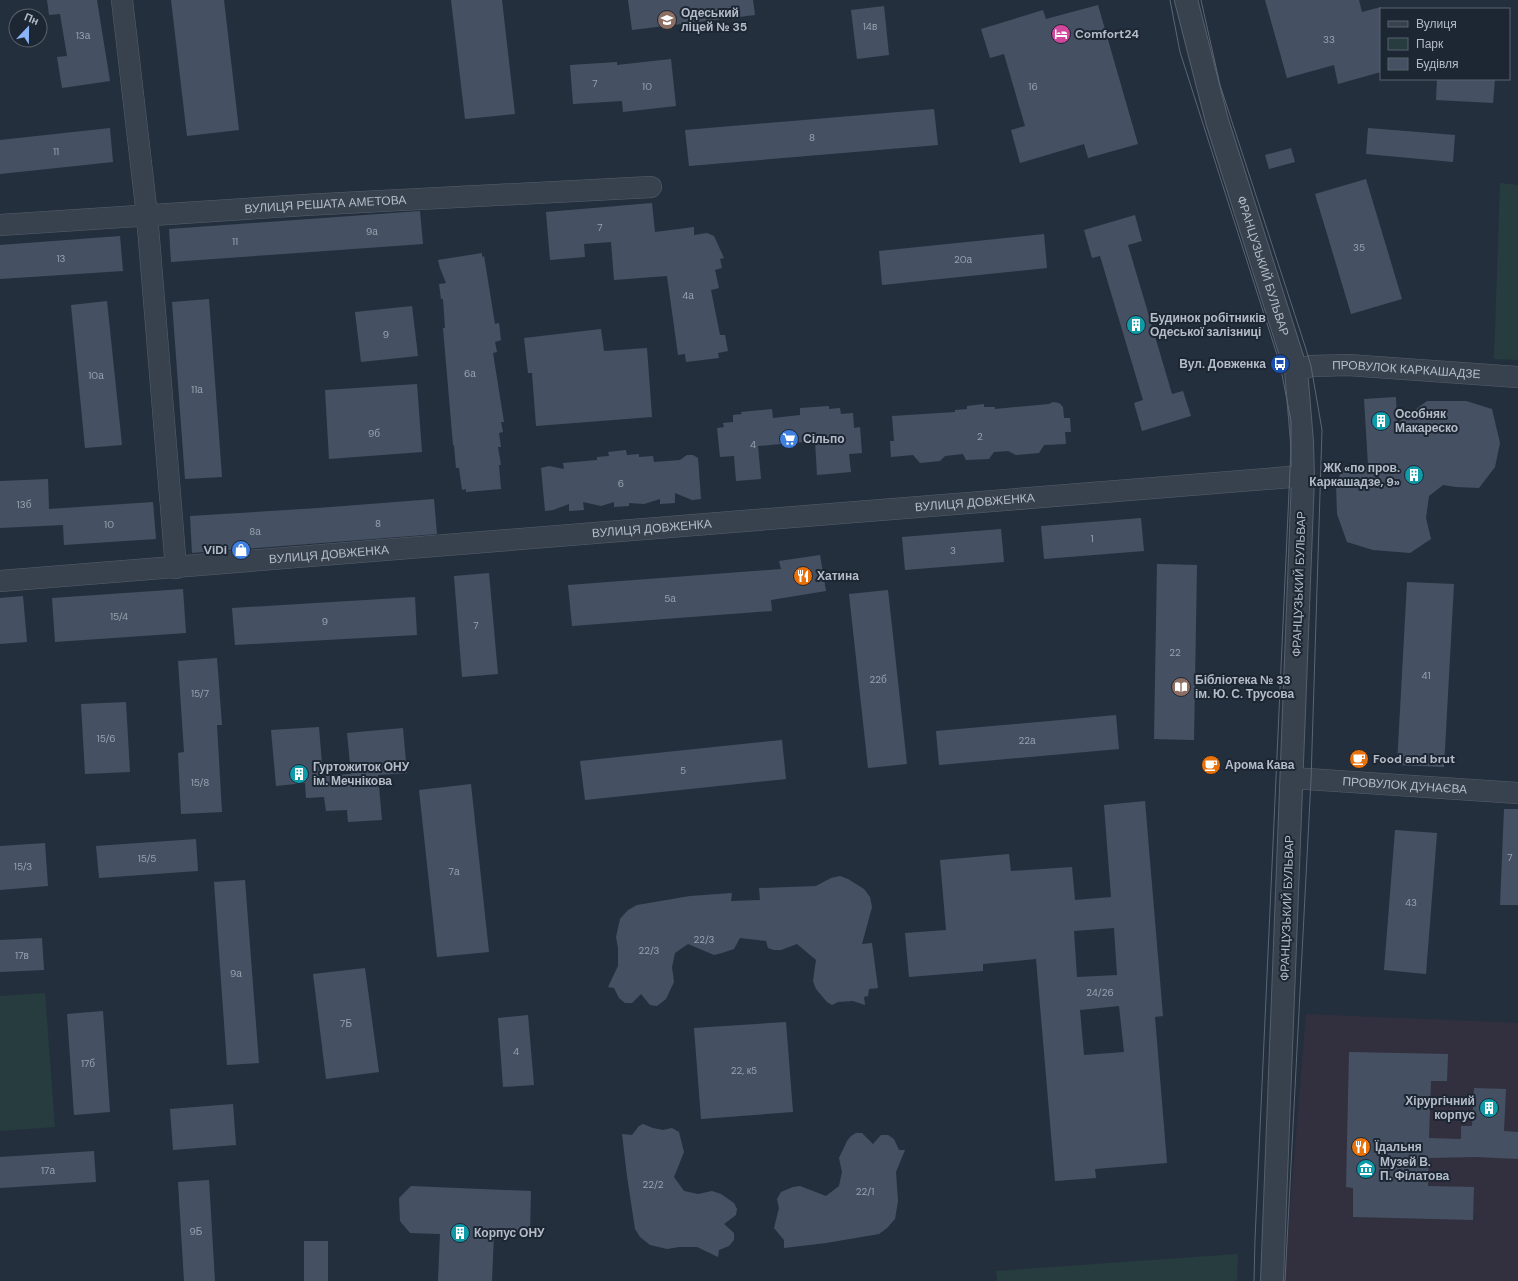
<svg xmlns="http://www.w3.org/2000/svg" width="1518" height="1281" viewBox="0 0 1518 1281" font-family="'DM Sans',sans-serif">
	<style>
		.medical { fill: #32303f }
		.green { fill: #263c3f }
		.building { fill: #455162; fill-rule: evenodd }
		.lines { fill: none; stroke-linecap: round; stroke-linejoin: round }
		.minor-casing { stroke: #565f6c; stroke-width: 22 }
		.tertiary-casing { stroke: #565f6c; stroke-width: 24 }
		.minor { stroke: #38414e; stroke-width: 21 }
		.tertiary { stroke: #38414e; stroke-width: 22 }
		.tram { stroke: #5a6575; stroke-width: 1 }
		.labels { text-anchor: middle; dominant-baseline: central; stroke-width: 4; stroke-linejoin: round; paint-order: stroke }
		.number-label { font-size: 10px; fill: #98a1af }
		.poi-label { font-size: 12px; font-weight: bold; fill: #b4bcc9; stroke: #1d2633; text-anchor: start }
		.street-label { font-size: 12px; fill: #b4bcc9; stroke: #1d2633 }
	</style>
	<rect width="100%" height="100%" fill="#242f3e"/>
	<path class="medical" d="M1306 1014 1518 1023V1281H1284Z"/>
	<g class="green">
		<path d="M1500 183 1518 185V360L1494 359Z"/>
		<path d="M45 993 55 1127 0 1131V996Z"/>
		<path d="M1238 1254 1237 1281H997L996 1271Z"/>
	</g>
	<g class="building">
		<path d="M47 0H97L110 81 62 88 57 57 67 56 60 14 49 15Z"/>
		<path d="M171 0H224L239 130 187 136Z"/>
		<path d="M451 0H502L515 114 465 119Z"/>
		<path d="M628 0H753L755 15 632 30Z"/>
		<path d="M1265 0H1359L1362 12 1381 7V72L1338 84 1334 65 1287 78Z"/>
		<path d="M1098 5 1138 144 1088 158 1084 144 1020 163 1011 130 1025 126 1004 54 990 58 981 29 1043 10 1046 19Z"/>
		<path d="M884 6 889 55 857 59 851 10Z"/>
		<path d="M671 59 676 106 623 112 622 101 573 104 570 65 617 62V65Z"/>
		<path d="M1437 79H1495L1493 103 1436 100Z"/>
		<path d="M934 109 938 145 689 166 685 130Z"/>
		<path d="M110 128 113 162 0 174V140Z"/>
		<path d="M1368 128 1455 135 1453 162 1366 154Z"/>
		<path d="M1291 148 1295 162 1269 169 1265 155Z"/>
		<path d="M1366 179 1402 299 1351 314 1315 194Z"/>
		<path d="M652 203 655 232 694 227V235L707 233 714 236 724 258 720 259 722 268 715 270 719 288 711 290 720 335H725L728 351 718 353 719 358 686 362 685 354 678 355 667 276 614 280 611 242 584 244 585 257 550 260 546 212Z"/>
		<path d="M420 211 423 244 171 262 169 229Z"/>
		<path d="M1135 215 1142 241 1128 245 1172 394 1183 391 1191 416 1142 431 1134 403 1143 400 1100 256 1092 258 1084 230Z"/>
		<path d="M1044 234 1047 268 882 285 879 251Z"/>
		<path d="M120 236 123 271 0 279V245Z"/>
		<path d="M482 253V257L484 256 495 324 499 323 501 340 495 342 497 352 493 353 504 422H501L503 432 499 433 501 447H498L501 465H499L501 489 466 492V489L462 490 459 468H456L454 445H453L443 328H445L443 299H441L439 284 446 283 440 268 438 260Z"/>
		<path d="M209 299 222 477 185 479 172 302Z"/>
		<path d="M107 301 122 445 85 448 71 305Z"/>
		<path d="M412 306 418 356 361 362 355 312Z"/>
		<path d="M601 329 604 351 647 348 652 417 536 426 532 373H528L524 338Z"/>
		<path d="M417 384 422 452 329 459 325 390Z"/>
		<path d="M1396 397 1397 423 1427 401H1466L1492 409 1500 443 1495 467 1479 488 1456 487 1443 485 1429 496 1426 518 1431 539 1410 553 1373 550 1347 542 1337 514 1336 484 1344 465H1368L1364 399Z"/>
		<path d="M1053 402 1059 403 1063 407 1064 418H1070L1071 432H1065L1066 444 1044 445 1039 453 1016 455 1008 451 994 452 989 459 966 460 963 454 945 456 940 461 920 463 913 455 891 457 890 441H894L892 416 955 412V410L967 409V406L984 404V407H995V409L1049 404Z"/>
		<path d="M829 406V409L840 408 841 414 853 413 854 428 860 427 862 453 849 454 851 472 817 475 815 441 758 446 761 479 736 481 734 456 720 457 717 428 724 427 723 423 733 422V415L742 414 741 412 772 409 773 418 800 415V408Z"/>
		<path d="M626 450 627 455 639 454V457L653 456 654 462 680 460 687 455H693L698 458 701 499 692 500 675 493V503L660 504V499L644 504 629 503V506L614 507V502L601 506 583 502 584 510 569 511V504L553 510 545 511 541 468 549 466 564 469 563 463 597 460V457L609 456 608 452Z"/>
		<path d="M48 479 49 509 153 502 156 539 64 545 63 525 0 528V481Z"/>
		<path d="M434 499 437 534 192 553 190 516 318 508Z"/>
		<path d="M1141 518 1144 551 1044 559 1041 526Z"/>
		<path d="M1001 529 1004 562 905 570 902 537Z"/>
		<path d="M820 555 826 591 771 600 772 611 572 626 568 585 781 569 779 561Z"/>
		<path d="M1157 564 1197 565 1194 740 1154 739Z"/>
		<path d="M489 573 498 674 462 677 454 576Z"/>
		<path d="M1407 582 1454 584 1444 767 1397 765Z"/>
		<path d="M183 589 186 633 55 642 52 598Z"/>
		<path d="M888 590 907 764 868 768 849 594Z"/>
		<path d="M23 596 27 642 0 644V598Z"/>
		<path d="M415 597 417 635 235 645 232 608Z"/>
		<path d="M217 658 222 725H217L222 812 181 814 178 753 184 752 178 661Z"/>
		<path d="M126 702 130 772 85 774 81 704Z"/>
		<path d="M1116 715 1119 749 939 765 936 731Z"/>
		<path d="M319 727 323 776 351 774 347 733 403 728 407 773 378 775 382 820 348 822 347 810 326 811 324 797 306 798 305 783 276 786 271 730Z"/>
		<path d="M782 740 786 779 585 800 580 761Z"/>
		<path d="M471 784 489 952 437 957 419 790Z"/>
		<path d="M1145 801 1163 1016 1155 1017 1167 1163 1095 1169 1096 1178 1055 1181 1036 959 983 964V971L909 977 905 933 946 930 940 860 1009 854 1011 871 1072 867 1075 900 1111 897 1104 805ZM1114 928 1117 975 1077 977 1074 931ZM1119 1006 1124 1052 1084 1055 1080 1010Z"/>
		<path d="M1504 809H1518V905H1500Z"/>
		<path d="M1395 830 1437 833 1426 974 1384 970Z"/>
		<path d="M196 839 198 871 99 878 96 846Z"/>
		<path d="M45 843 48 886 0 890V846Z"/>
		<path d="M840 876 848 879 864 889 870 897 872 907 862 944 872 943 878 988 869 989 868 996 864 997 865 1005 853 1001 838 1002 832 1005 827 1002 816 989 813 981 816 960 797 944 781 950H774L768 948 766 941 740 938 734 949 722 953 714 955 688 944 675 953 672 967 674 982 666 999 657 1006 650 1005 641 994 632 1003H625L619 998 614 988 608 987 618 966V948L616 937 620 919 628 910 637 905 690 896 732 893 731 901 760 900 759 888 816 886 831 878Z"/>
		<path d="M245 880 259 1063 227 1065 214 882Z"/>
		<path d="M42 938 44 970 0 972V940Z"/>
		<path d="M365 968 379 1072 326 1079 313 974Z"/>
		<path d="M103 1011 110 1112 74 1115 67 1014Z"/>
		<path d="M528 1015 534 1085 503 1087 498 1018Z"/>
		<path d="M786 1022 793 1112 701 1119 694 1028Z"/>
		<path d="M1349 1052 1448 1054 1447 1081H1431L1429 1138 1461 1139V1126H1472L1474 1088 1506 1089 1504 1131 1518 1132V1159L1475 1157 1429 1158 1428 1186 1474 1187 1473 1220 1353 1217V1188L1346 1187Z"/>
		<path d="M233 1104 236 1145 173 1150 170 1109Z"/>
		<path d="M643 1124 653 1128 663 1130 672 1128 679 1132 684 1152 674 1177 684 1191 698 1194 712 1191 721 1194 734 1203 737 1209 736 1215 724 1224 734 1233V1240L729 1246 719 1250 718 1257 697 1247H679L667 1249 650 1245 640 1237 635 1229 627 1176 622 1134 632 1135 639 1126Z"/>
		<path d="M856 1133H862L873 1144 881 1135H888L894 1139 899 1150H905L896 1172 898 1201 895 1219 887 1228 879 1234 826 1243 784 1248V1240L774 1228 779 1208 777 1199 781 1192 793 1187 800 1186 826 1196 839 1186 842 1172 839 1158 847 1141 851 1136Z"/>
		<path d="M94 1151 96 1182 0 1188V1157Z"/>
		<path d="M209 1180 215 1281H184L178 1182Z"/>
		<path d="M411 1186 531 1191 530 1234 494 1233 492 1281H438L440 1234 410 1233 400 1221 399 1198Z"/>
		<rect x="304" y="1241" width="24" height="40"/>
	</g>
	<g class="lines">
		<defs>
			<g id="minor">
				<path d="M122 0 147 215 176 568"/>
				<path id="s1" d="M0 225 305 205 651 187"/>
				<path id="s2" d="M1296 370 1311 366 1348 365 1518 377"/>
				<path id="s3" d="M0 581 1290 477 1303 478"/>
				<path id="s4" d="M1292 778 1518 793"/>
			</g>
			<g id="tertiary">
				<path id="s5" d="M1186 0 1217 121 1296 370 1302 442 1303 478 1272 1281"/>
			</g>
		</defs>
		<use href="#minor" class="minor-casing"/>
		<use href="#tertiary" class="tertiary-casing"/>
		<use href="#minor" class="minor"/>
		<use href="#tertiary" class="tertiary"/>
		<g class="tram">
			<path d="M1170 0 1180 52 1280 364 1291 421V448L1255 1239 1254 1281"/>
			<path d="M1201 0 1220 85 1305 346 1311 366 1322 430 1311 780 1285 1281"/>
		</g>
	</g>
	<defs>
		<symbol id="school-disc" viewBox="-11 -11 22 22"><circle r="9.5" fill="#8d6e63" stroke="#1d2633"/><path d="M0-5L7-2L0 1L-7-2ZM-4 1L0 2.5L4 1V4Q0 6-4 4Z" fill="#fff"/></symbol>
		<symbol id="hotel-disc" viewBox="-11 -11 22 22"><circle r="9.5" fill="#d1479c" stroke="#1d2633"/><path d="M-6-4.5h1.5V1H6V5H4.5V3h-9V5H-6ZM-4 0a1.8 1.8 0 1 1 3.6 0ZM.5 0V-2.5h3Q6-2.5 6 0Z" fill="#fff"/></symbol>
		<symbol id="building-disc" viewBox="-11 -11 22 22"><circle r="9.5" fill="#0f9aa8" stroke="#1d2633"/><path d="M-4-6H4V6H1V3H-1V6H-4ZM-2.5-4.3h1.7v1.8h-1.7ZM.8-4.3h1.7v1.8H.8ZM-2.5-1h1.7V.8h-1.7ZM.8-1h1.7V.8H.8Z" fill="#fff"/></symbol>
		<symbol id="bus-disc" viewBox="-11 -11 22 22"><circle r="9.5" fill="#1a4fb4" stroke="#1d2633"/><path d="M-5-6H5V4H4V6H2V4H-2V6H-4V4H-5ZM-3.5-4V0h7V-4ZM-3.5 1.2v1.5H-2V1.2ZM2 1.2v1.5H3.5V1.2Z" fill="#fff"/></symbol>
		<symbol id="supermarket-disc" viewBox="-11 -11 22 22"><circle r="9.5" fill="#3f7fe0" stroke="#1d2633"/><path d="M-6-5.5h2.5l.6 2H6L4.5 2H-2.5L-4.4-4H-6ZM-1.5 3.2a1.3 1.3 0 1 0 .1 0ZM3 3.2a1.3 1.3 0 1 0 .1 0Z" fill="#fff"/></symbol>
		<symbol id="shop-disc" viewBox="-11 -11 22 22"><circle r="9.5" fill="#3f7fe0" stroke="#1d2633"/><path d="M-5-2.5h2.3a2.7 3.5 0 0 1 5.4 0H5L5.5 6h-11ZM-1.5-2.5h3a1.5 2.3 0 0 0-3 0Z" fill="#fff"/></symbol>
		<symbol id="restaurant-disc" viewBox="-11 -11 22 22"><circle r="9.5" fill="#e8710a" stroke="#1d2633"/><path d="M-5-6h1v4h1v-4h1v4h1v-4h1v5L-1.5 .5V6h-2V.5L-5-1ZM5-6V6H3V1.5H1.5Q1.5-4 5-6Z" fill="#fff"/></symbol>
		<symbol id="library-disc" viewBox="-11 -11 22 22"><circle r="9.5" fill="#8d6e63" stroke="#1d2633"/><path d="M-6-4Q-3-5.5-.7-3.5V5Q-3 3-6 4ZM6-4Q3-5.5 .7-3.5V5Q3 3 6 4Z" fill="#fff"/></symbol>
		<symbol id="cafe-disc" viewBox="-11 -11 22 22"><circle r="9.5" fill="#e8710a" stroke="#1d2633"/><path d="M-5.5-4.5H6V0H3Q3 3.5 0 3.5H-2.5Q-5.5 3.5-5.5 0ZM3-3.2v2h1.7v-2ZM-6 4.5H4V6H-6Z" fill="#fff"/></symbol>
		<symbol id="museum-disc" viewBox="-11 -11 22 22"><circle r="9.5" fill="#0f9aa8" stroke="#1d2633"/><path d="M0-6L6-3V-2H-6V-3ZM-5-1h2V3h-2ZM-1-1h2V3h-2ZM3-1h2V3H3ZM-6 4H6V6H-6Z" fill="#fff"/></symbol>
	</defs>
	<g fill-rule="evenodd">
		<use href="#school-disc" x="656" y="9" width="22" height="22"/>
		<use href="#hotel-disc" x="1050" y="23" width="22" height="22"/>
		<use href="#building-disc" x="1125" y="314" width="22" height="22"/>
		<use href="#bus-disc" x="1269" y="353" width="22" height="22"/>
		<use href="#building-disc" x="1370" y="410" width="22" height="22"/>
		<use href="#supermarket-disc" x="778" y="428" width="22" height="22"/>
		<use href="#building-disc" x="1403" y="464" width="22" height="22"/>
		<use href="#shop-disc" x="230" y="539" width="22" height="22"/>
		<use href="#restaurant-disc" x="792" y="565" width="22" height="22"/>
		<use href="#library-disc" x="1170" y="676" width="22" height="22"/>
		<use href="#cafe-disc" x="1348" y="748" width="22" height="22"/>
		<use href="#cafe-disc" x="1200" y="754" width="22" height="22"/>
		<use href="#building-disc" x="288" y="763" width="22" height="22"/>
		<use href="#building-disc" x="1478" y="1097" width="22" height="22"/>
		<use href="#restaurant-disc" x="1350" y="1136" width="22" height="22"/>
		<use href="#museum-disc" x="1355" y="1158" width="22" height="22"/>
		<use href="#building-disc" x="449" y="1222" width="22" height="22"/>
	</g>
	<g class="labels">
		<g class="number-label">
			<text x="870" y="26">14в</text>
			<text x="83" y="35">13а</text>
			<text x="1329" y="39">33</text>
			<text x="595" y="83">7</text>
			<text x="647" y="86">10</text>
			<text x="1033" y="86">16</text>
			<text x="812" y="137">8</text>
			<text x="56" y="151">11</text>
			<text x="600" y="227">7</text>
			<text x="372" y="231">9а</text>
			<text x="235" y="241">11</text>
			<text x="1359" y="247">35</text>
			<text x="61" y="258">13</text>
			<text x="963" y="259">20а</text>
			<text x="688" y="295">4а</text>
			<text x="386" y="334">9</text>
			<text x="470" y="373">6а</text>
			<text x="96" y="375">10а</text>
			<text x="197" y="389">11а</text>
			<text x="374" y="433">9б</text>
			<text x="980" y="436">2</text>
			<text x="753" y="444">4</text>
			<text x="621" y="483">6</text>
			<text x="24" y="504">13б</text>
			<text x="378" y="523">8</text>
			<text x="109" y="524">10</text>
			<text x="255" y="531">8а</text>
			<text x="1092" y="538">1</text>
			<text x="953" y="550">3</text>
			<text x="670" y="598">5а</text>
			<text x="119" y="616">15/4</text>
			<text x="325" y="621">9</text>
			<text x="476" y="625">7</text>
			<text x="1175" y="652">22</text>
			<text x="1426" y="675">41</text>
			<text x="878" y="679">22б</text>
			<text x="200" y="693">15/7</text>
			<text x="106" y="738">15/6</text>
			<text x="1027" y="740">22а</text>
			<text x="683" y="770">5</text>
			<text x="200" y="782">15/8</text>
			<text x="1510" y="857">7</text>
			<text x="147" y="858">15/5</text>
			<text x="23" y="866">15/3</text>
			<text x="454" y="871">7а</text>
			<text x="1411" y="902">43</text>
			<text x="704" y="939">22/3</text>
			<text x="649" y="950">22/3</text>
			<text x="22" y="955">17в</text>
			<text x="236" y="973">9а</text>
			<text x="1100" y="992">24/26</text>
			<text x="346" y="1023">7Б</text>
			<text x="516" y="1051">4</text>
			<text x="88" y="1063">17б</text>
			<text x="744" y="1070">22, к5</text>
			<text x="48" y="1170">17а</text>
			<text x="653" y="1184">22/2</text>
			<text x="865" y="1191">22/1</text>
			<text x="196" y="1231">9Б</text>
		</g>
		<g class="poi-label">
			<text x="681" y="13">Одеський<tspan x="681" dy="14">ліцей № 35</tspan></text>
			<text x="1075" y="34">Comfort24</text>
			<text x="1150" y="318">Будинок робітників<tspan x="1150" dy="14">Одеської залізниці</tspan></text>
			<text x="1266" y="364" text-anchor="end">Вул. Довженка</text>
			<text x="1395" y="414">Особняк<tspan x="1395" dy="14">Макареско</tspan></text>
			<text x="803" y="439">Сільпо</text>
			<text x="1400" y="468" text-anchor="end">ЖК «по пров.<tspan x="1400" dy="14">Каркашадзе, 9»</tspan></text>
			<text x="227" y="550" text-anchor="end">ViDi</text>
			<text x="817" y="576">Хатина</text>
			<text x="1195" y="680">Бібліотека № 33<tspan x="1195" dy="14">ім. Ю. С. Трусова</tspan></text>
			<text x="1373" y="759">Food and brut</text>
			<text x="1225" y="765">Арома Кава</text>
			<text x="313" y="767">Гуртожиток ОНУ<tspan x="313" dy="14">ім. Мечнікова</tspan></text>
			<text x="1475" y="1101" text-anchor="end">Хірургічний<tspan x="1475" dy="14">корпус</tspan></text>
			<text x="1375" y="1147">Їдальня</text>
			<text x="1380" y="1162">Музей В.<tspan x="1380" dy="14">П. Філатова</tspan></text>
			<text x="474" y="1233">Корпус ОНУ</text>
		</g>
		<g class="street-label">
			<text stroke="none"><textPath href="#s1" startOffset="326">ВУЛИЦЯ РЕШАТА АМЕТОВА</textPath></text>
			<text stroke="none"><textPath href="#s5" startOffset="277">ФРАНЦУЗЬКИЙ БУЛЬВАР</textPath></text>
			<text stroke="none"><textPath href="#s2" startOffset="111">ПРОВУЛОК КАРКАШАДЗЕ</textPath></text>
			<text stroke="none"><textPath href="#s3" startOffset="978">ВУЛИЦЯ ДОВЖЕНКА</textPath></text>
			<text stroke="none"><textPath href="#s3" startOffset="654">ВУЛИЦЯ ДОВЖЕНКА</textPath></text>
			<text stroke="none"><textPath href="#s3" startOffset="330">ВУЛИЦЯ ДОВЖЕНКА</textPath></text>
			<text transform="translate(1299 584) rotate(-88)">ФРАНЦУЗЬКИЙ БУЛЬВАР</text>
			<text stroke="none"><textPath href="#s4" startOffset="113">ПРОВУЛОК ДУНАЄВА</textPath></text>
			<text transform="translate(1287 908) rotate(-88)">ФРАНЦУЗЬКИЙ БУЛЬВАР</text>
		</g>
	</g>
	<rect x="1380" y="8" width="130" height="72" fill="#1d2633" stroke="#59626f"/>
	<rect x="1388" y="21" width="20" height="6" fill="#38414e" stroke="#59626f"/>
	<text x="1416" y="28" font-size="12" fill="#b4bcc9">Вулиця</text>
	<rect x="1388" y="38" width="20" height="12" fill="#263c3f" stroke="#59626f"/>
	<text x="1416" y="48" font-size="12" fill="#b4bcc9">Парк</text>
	<rect x="1388" y="58" width="20" height="12" fill="#455162" stroke="#59626f"/>
	<text x="1416" y="68" font-size="12" fill="#b4bcc9">Будівля</text>
	<g transform="translate(28 28) rotate(22)"><circle r="19" fill="#1d2633" stroke="#59626f"/>
	<path d="M0-3L7 15L0 10L-7 15Z" fill="#8ab4f8"/>
	<text y="-6" font-size="11" font-weight="bold" text-anchor="middle" fill="#b4bcc9">Пн</text>
	</g>
</svg>
